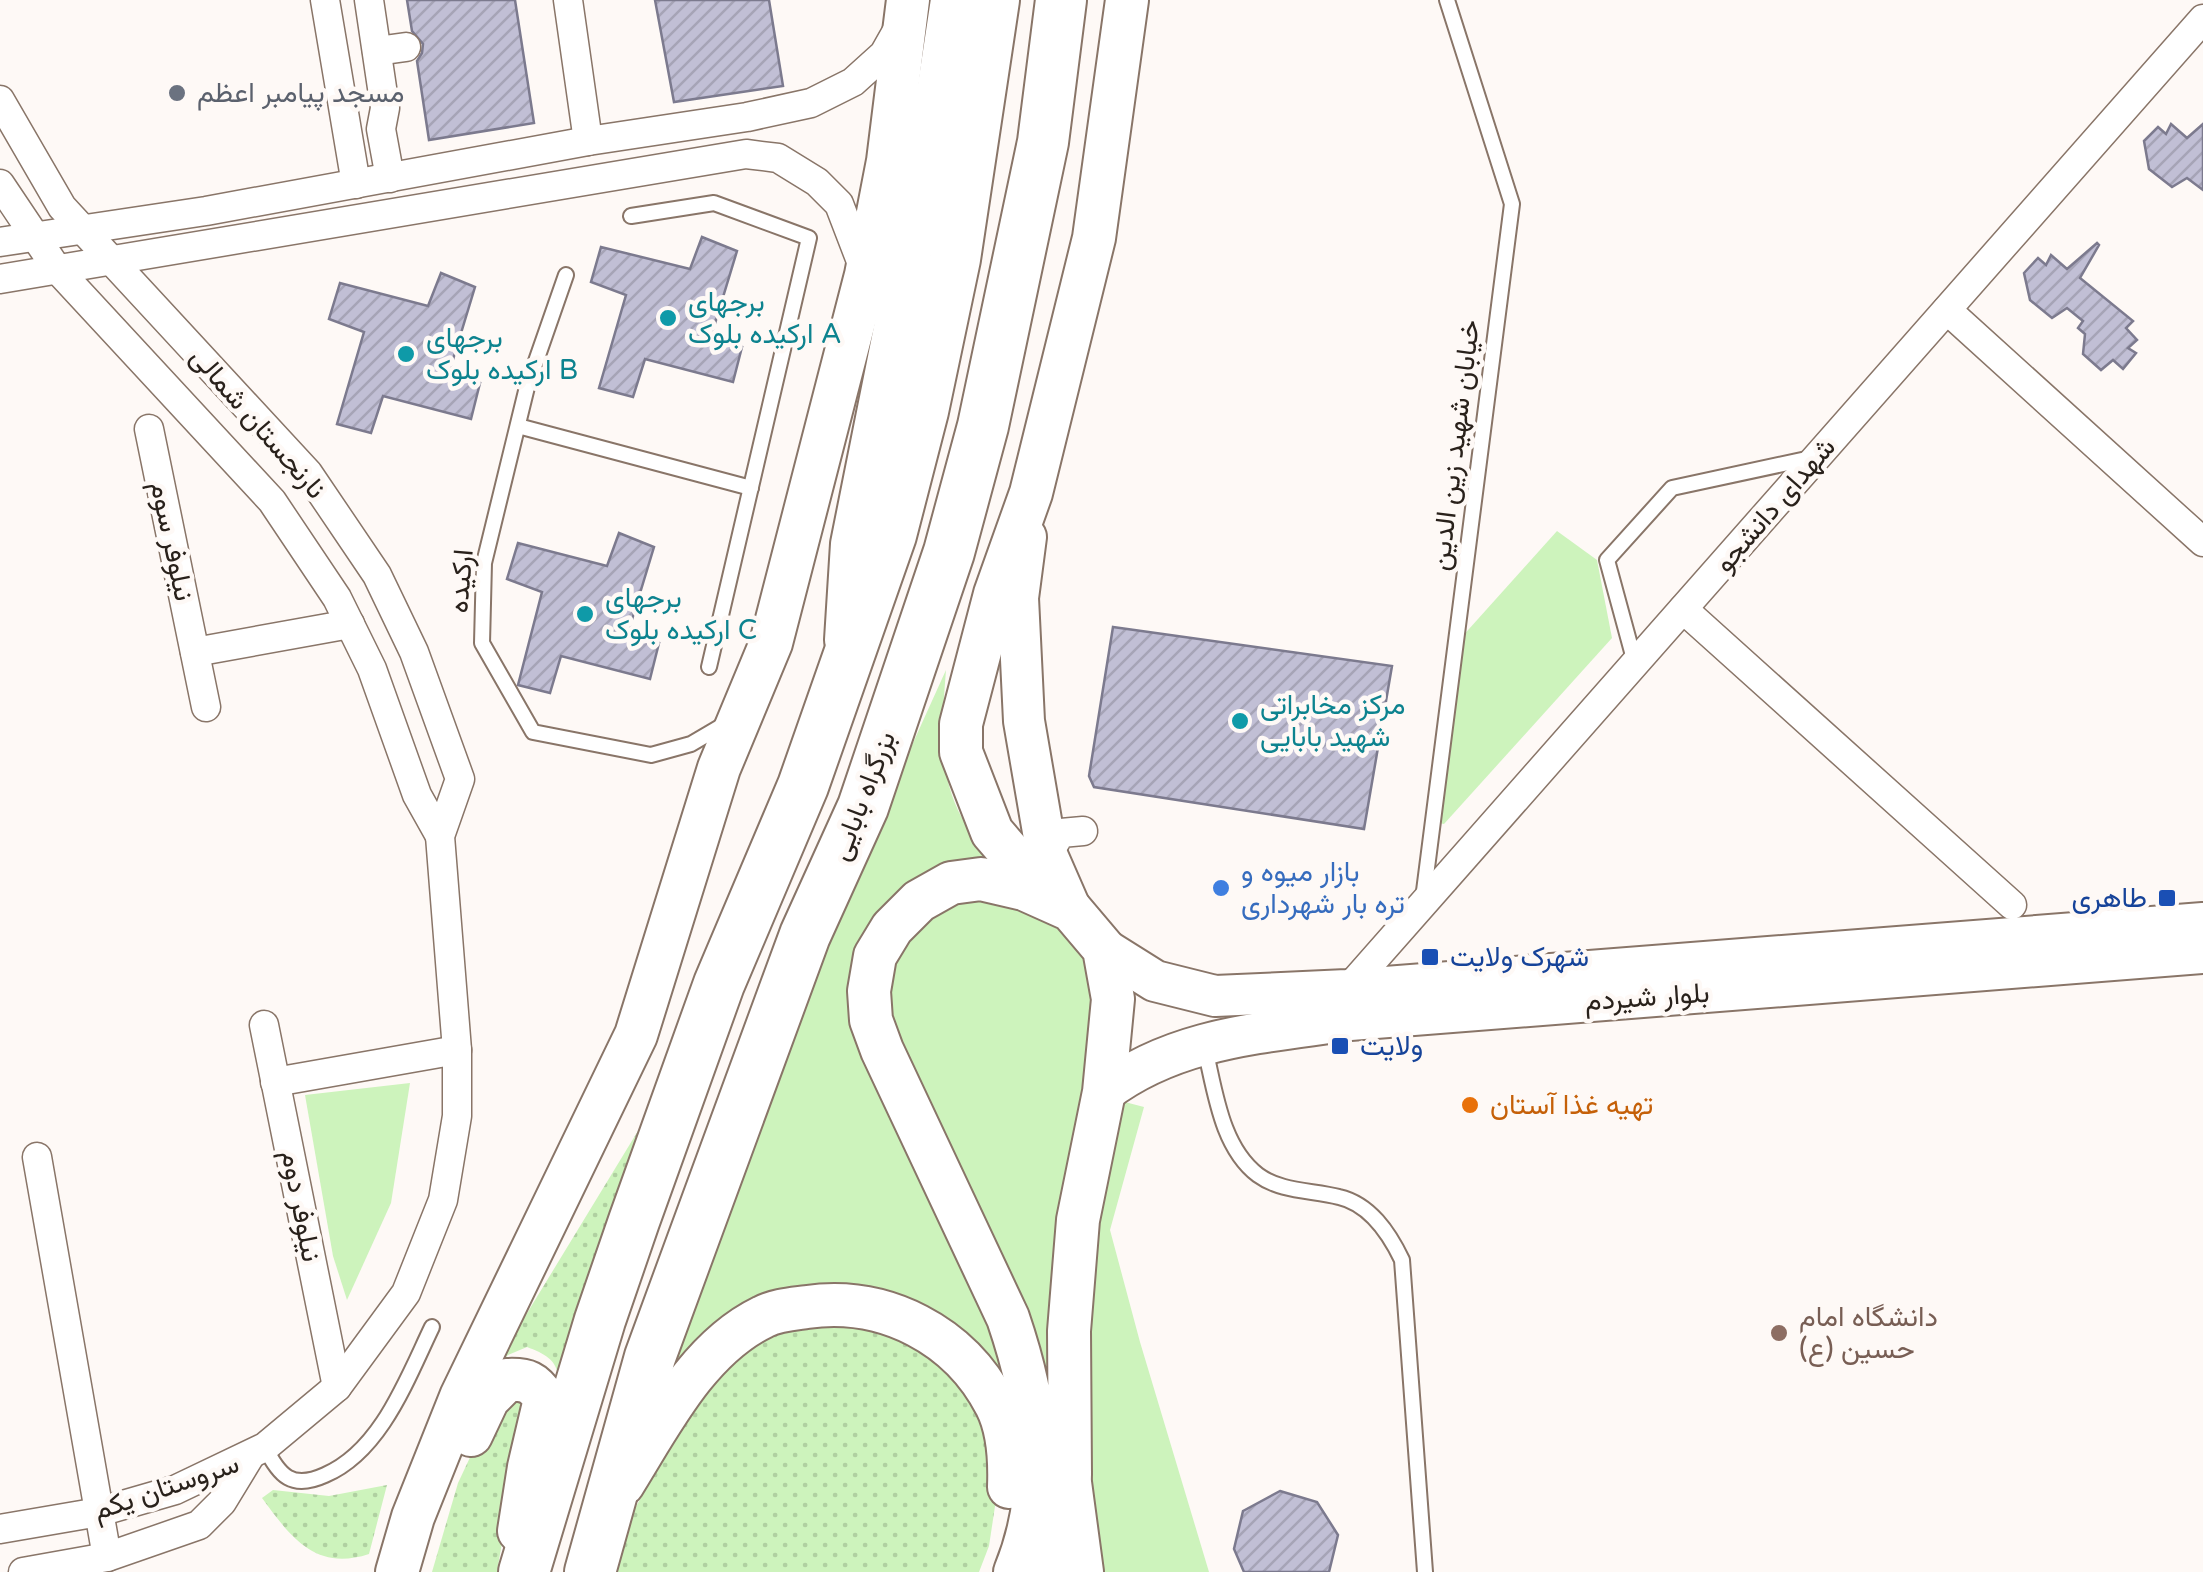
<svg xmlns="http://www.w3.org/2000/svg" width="2203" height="1572" viewBox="0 0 2203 1572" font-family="'Varela Round',Vazirmatn,sans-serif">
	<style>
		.green { fill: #cdf3bc }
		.garden { fill: url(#garden-dots) }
		.building { fill: url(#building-hatch); stroke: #7c7a8e; stroke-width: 2.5 }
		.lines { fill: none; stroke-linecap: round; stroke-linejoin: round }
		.lane-casing { stroke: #897568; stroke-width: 18 }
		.street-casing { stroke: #897568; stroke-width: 31 }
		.secondary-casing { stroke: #897568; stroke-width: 44 }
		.primary-casing { stroke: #897568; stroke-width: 46 }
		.highway-casing { stroke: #897568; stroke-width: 54 }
		.lane { stroke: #fff; stroke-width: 14 }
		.street { stroke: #fff; stroke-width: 28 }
		.secondary { stroke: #fff; stroke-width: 40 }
		.primary { stroke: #fff; stroke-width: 42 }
		.highway { stroke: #fff; stroke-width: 50 }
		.worship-dot { fill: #6b7280; stroke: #fef9f6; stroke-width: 4 }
		.culture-dot { fill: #0f9aa8; stroke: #fef9f6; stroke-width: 4 }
		.shop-dot { fill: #3f7fe0; stroke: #fef9f6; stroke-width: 4 }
		.transit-dot { fill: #1a4fb4; stroke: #fef9f6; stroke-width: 4 }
		.food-dot { fill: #e8710a; stroke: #fef9f6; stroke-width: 4 }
		.education-dot { fill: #8d6e63; stroke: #fef9f6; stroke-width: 4 }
		.labels { text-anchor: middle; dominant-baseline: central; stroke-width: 9; stroke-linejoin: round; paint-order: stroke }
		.worship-label { font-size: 28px; fill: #5b616d; stroke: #fef9f6; text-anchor: start }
		.culture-label { font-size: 28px; fill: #0d838f; stroke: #fef9f6; text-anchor: start }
		.street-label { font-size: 28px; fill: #29211b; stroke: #fef9f6 }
		.shop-label { font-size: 28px; fill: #366cbe; stroke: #fef9f6; text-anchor: start }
		.transit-label { font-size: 28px; fill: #164399; stroke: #fef9f6; text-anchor: start }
		.food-label { font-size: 28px; fill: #c56008; stroke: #fef9f6; text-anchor: start }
		.education-label { font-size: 28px; fill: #785e54; stroke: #fef9f6; text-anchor: start }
	</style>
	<defs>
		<pattern id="garden-dots" width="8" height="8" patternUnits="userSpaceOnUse" patternTransform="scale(2.5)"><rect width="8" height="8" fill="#cdf3bc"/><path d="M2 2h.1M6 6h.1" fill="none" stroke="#b0d0a1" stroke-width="1.8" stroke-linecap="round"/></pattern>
		<pattern id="building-hatch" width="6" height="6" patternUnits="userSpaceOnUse" patternTransform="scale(2.5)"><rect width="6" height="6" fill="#c1bfd5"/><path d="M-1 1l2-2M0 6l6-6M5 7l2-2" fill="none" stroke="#a6a4b6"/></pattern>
	</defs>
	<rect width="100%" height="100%" fill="#fef9f6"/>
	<g class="green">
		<path d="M1557 531 1597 560 1612 638 1444 824 1439 823 1460 639Z"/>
		<path d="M946 670C942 723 936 779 967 826 978 843 996 858 1009 874L868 944 1006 1355 1023 1497 659 1394C720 1243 772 1088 831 937 866 846 906 758 946 670Z"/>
		<path d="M983 891 1073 932 1101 975 1050 1455 908 1083 882 980 916 916Z"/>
		<path d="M410 1083 391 1203 347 1300 333 1256 305 1095Z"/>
		<path d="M1121 1101 1144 1107 1110 1230 1140 1342 1209 1572H1095L1085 1370 1090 1239Z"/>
	</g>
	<g class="garden">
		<path d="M672 1075 558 1378C558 1360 543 1353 527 1347L508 1355 490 1374Z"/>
		<path d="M814 1317 906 1333 977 1398 997 1493 989 1546 979 1572H615L625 1526 697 1398 744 1341Z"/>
		<path d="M528 1389 497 1572H432L458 1483 488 1419Z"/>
		<path d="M387 1485 369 1554C315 1572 290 1536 262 1498L273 1490 329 1496Z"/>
	</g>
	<g class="building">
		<path d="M407 0H515L534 123 429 140 417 61 422 53 423 44 412 31Z"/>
		<path d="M655 0H769L783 86 674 102Z"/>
		<path d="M2171 124 2187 138 2203 124V190L2187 178 2172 187 2149 169 2144 141 2158 127 2166 134Z"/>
		<path d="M702 237 737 251 710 340 742 347 733 382 645 359 633 397 599 388 626 295 591 282 601 247 690 269Z"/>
		<path d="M2097 243 2099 245 2080 278 2133 321 2126 328 2137 340 2128 348 2136 353 2123 369 2113 360 2101 370 2083 354 2085 334 2078 328 2083 321 2067 308 2052 318 2030 300 2024 273 2038 258 2046 265 2051 255 2067 269Z"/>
		<path d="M441 273 475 287 448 376 480 383 471 419 383 396 371 433 337 424 364 332 329 319 340 283 428 306Z"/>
		<path d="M619 533 654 547 627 636 659 643 650 679 561 656 550 693 518 685 542 592 507 579 518 543 607 566Z"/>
		<path d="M1113 627 1392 666 1364 829 1094 787 1089 776Z"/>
		<path d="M1280 1491 1317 1502 1338 1535 1329 1572H1244L1234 1549 1243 1511Z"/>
	</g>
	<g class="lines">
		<defs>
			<g id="lane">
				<path d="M631 216 714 203 809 238 709 667"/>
				<path d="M566 275 527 387 484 563 482 643 533 732 651 755 691 744 725 724"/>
				<path d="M518 426 751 488"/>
				<path d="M1635 663 1607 560 1672 488 1811 458"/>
				<path d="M1423 899 1512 204 1447 0"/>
				<path d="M1205 1049C1215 1090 1221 1147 1258 1175 1281 1192 1312 1190 1339 1197 1370 1204 1389 1233 1402 1260L1425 1572"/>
				<path d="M265 1447C279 1476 292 1490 325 1475 381 1451 407 1379 432 1327"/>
			</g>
			<g id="street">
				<path d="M325 0 356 184"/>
				<path d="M369 0 385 108 381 129 390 178"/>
				<path d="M568 0 588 141"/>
				<path d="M377 51 406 47"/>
				<path d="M0 100 62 207 308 473 377 575 414 652 460 779 440 836 457 1050V1116L443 1200 406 1293 337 1387 265 1447 175 1490 99 1512 0 1529"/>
				<path d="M0 184 57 269 272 501 337 598 372 669 417 795 440 836"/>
				<path d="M0 242 206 211 588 141 747 117 811 103 853 82 884 54 897 31"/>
				<path d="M0 279 746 154 778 158 817 182 839 204 864 269"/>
				<path d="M1947 310 2203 542"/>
				<path d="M149 429 206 707"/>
				<path d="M1683 609 2012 905"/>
				<path d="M195 652 350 624"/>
				<path d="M1047 855 1061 833 1083 831"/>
				<path d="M1347 990 2203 19"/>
				<path d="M264 1025 337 1387"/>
				<path d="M275 1082 457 1050"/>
				<path d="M37 1157 107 1557"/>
				<path d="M23 1572 107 1557 199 1525 222 1502 250 1456"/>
			</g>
			<g id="secondary">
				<path d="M1026 537 1018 598 1024 721 1047 855 1071 910"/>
				<path d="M1104 949 1155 981 1215 996 1347 990 2203 923"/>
				<path d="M1104 1092C1176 1037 1264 1033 1350 1020L2203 953"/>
				<path d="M1070 1475 1083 1572"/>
			</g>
			<g id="primary">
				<path d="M846 640 852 544 925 178 952 0"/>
				<path d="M1051 894 1029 875 992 832 961 752V724L995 594 1031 493 1094 238 1127 0"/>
				<path d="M471 1435 488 1399 507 1380C527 1379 534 1382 545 1399L529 1467 519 1531"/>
				<path d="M623 1484C660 1425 697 1349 763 1317 776 1310 792 1309 807 1307 885 1296 960 1335 996 1405 1009 1430 1010 1460 1009 1487"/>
				<path d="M397 1572 413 1517 461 1397 636 1035 719 768 771 643 866 275 888 161 908 0"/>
				<path d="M1015 1572C1050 1487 1037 1403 1008 1318L882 1050 871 1020 869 991 875 956 892 928 919 901 951 883 981 879 1024 889 1071 910 1104 949 1113 999 1104 1092 1078 1220 1069 1331 1070 1475 1041 1572"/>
			</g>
			<g id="highway">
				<path d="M524 1572 600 1320 634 1221 719 984 803 786 891 535 923 411 955 259 994 0"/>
				<path d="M590 1572 650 1357 805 935 863 807 949 552 983 426 1043 142 1061 0"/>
			</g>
		</defs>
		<use href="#lane" class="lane-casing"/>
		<use href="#street" class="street-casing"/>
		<use href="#secondary" class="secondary-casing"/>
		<use href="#primary" class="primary-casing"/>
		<use href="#highway" class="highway-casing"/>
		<use href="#lane" class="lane"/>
		<use href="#street" class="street"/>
		<use href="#secondary" class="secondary"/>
		<use href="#primary" class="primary"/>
		<use href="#highway" class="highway"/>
	</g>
	<circle class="worship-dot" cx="177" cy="93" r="10"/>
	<g class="culture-dot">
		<circle cx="668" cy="318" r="10"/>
		<circle cx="406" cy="354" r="10"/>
		<circle cx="585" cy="614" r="10"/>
		<circle cx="1240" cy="721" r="10"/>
	</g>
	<circle class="shop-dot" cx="1221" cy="888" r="10"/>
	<g class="transit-dot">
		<rect x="2157" y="888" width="20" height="20" rx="5"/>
		<rect x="1420" y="947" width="20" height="20" rx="5"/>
		<rect x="1330" y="1036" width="20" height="20" rx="5"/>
	</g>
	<circle class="food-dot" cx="1470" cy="1105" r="10"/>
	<circle class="education-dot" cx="1779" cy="1333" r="10"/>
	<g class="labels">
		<g class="worship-label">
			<text x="197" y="93">مسجد پیامبر اعظم</text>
		</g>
		<g class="culture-label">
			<text x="688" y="302">برجهای<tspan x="688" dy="32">ارکیده بلوک A</tspan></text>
			<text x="426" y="338">برجهای<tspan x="426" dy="32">ارکیده بلوک B</tspan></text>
			<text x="605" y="598">برجهای<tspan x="605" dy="32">ارکیده بلوک C</tspan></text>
			<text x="1260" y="705">مرکز مخابراتی<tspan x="1260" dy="32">شهید بابایی</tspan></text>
		</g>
		<g class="street-label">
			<text transform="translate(258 423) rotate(49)">نارنجستان شمالی</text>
			<text transform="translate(1455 445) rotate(-83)">خیابان شهید زین الدین</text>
			<text transform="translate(1775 505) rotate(-49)">شهدای دانشجو</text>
			<text transform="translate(172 541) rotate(78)">نیلوفر سوم</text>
			<text transform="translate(461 581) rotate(-85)">ارکیده</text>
			<text transform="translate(863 796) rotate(-69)">بزرگراه بابایی</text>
			<text transform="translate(1647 997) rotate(-4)">بلوار شیردم</text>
			<text transform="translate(301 1206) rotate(79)">نیلوفر دوم</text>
			<text transform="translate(166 1487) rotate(-19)">سروستان یکم</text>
		</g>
		<g class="shop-label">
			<text x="1241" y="872">بازار میوه و<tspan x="1241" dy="32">تره بار شهرداری</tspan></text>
		</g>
		<g class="transit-label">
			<text x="2147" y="898" text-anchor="end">طاهری</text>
			<text x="1450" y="957">شهرک ولایت</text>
			<text x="1360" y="1046">ولایت</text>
		</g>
		<g class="food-label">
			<text x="1490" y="1105">تهیه غذا آستان</text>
		</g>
		<g class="education-label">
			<text x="1799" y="1317">دانشگاه امام<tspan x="1799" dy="32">حسین (ع)</tspan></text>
		</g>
	</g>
</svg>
